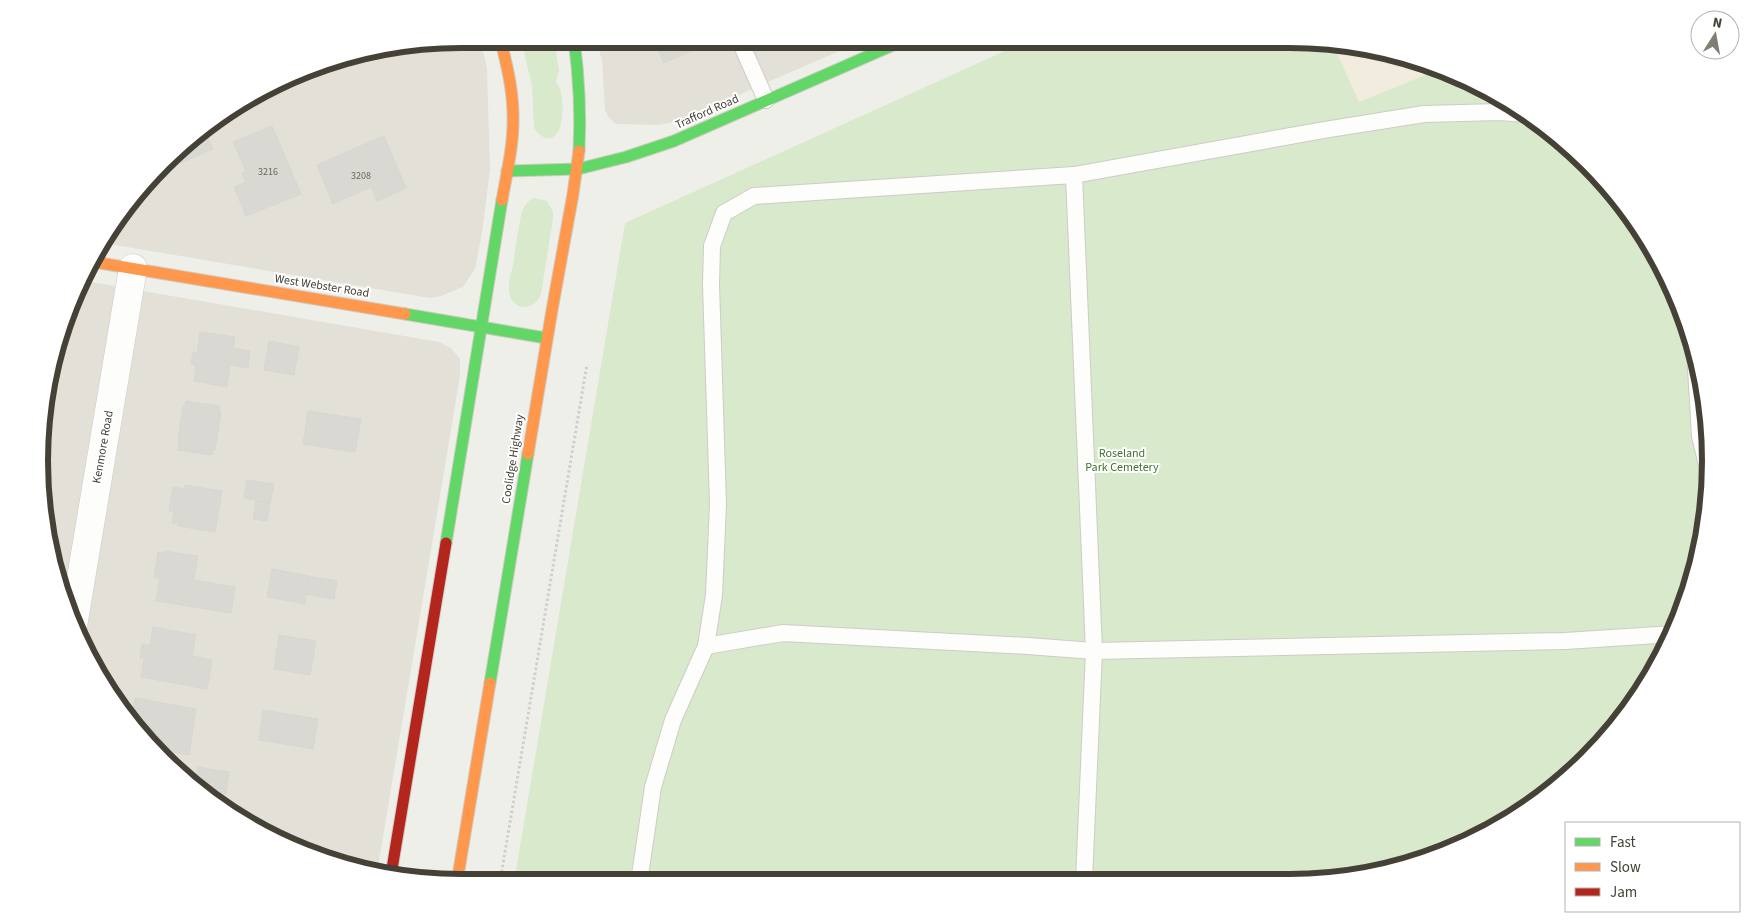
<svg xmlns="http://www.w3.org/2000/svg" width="1750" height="922" viewBox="0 0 1750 922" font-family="'Source Sans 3',sans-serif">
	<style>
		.residential { fill: #e3e1d7 }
		.commercial { fill: #f1ecdd }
		.green { fill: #d9e9cb }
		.building { fill: #d9d8d2; stroke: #d7d6d0 }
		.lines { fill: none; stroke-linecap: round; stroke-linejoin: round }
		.lane-casing { stroke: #cdccc7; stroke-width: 18 }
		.street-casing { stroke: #cdccc7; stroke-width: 29 }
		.fast-casing { stroke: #ceccc1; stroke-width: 13 }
		.slow-casing { stroke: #ceccc1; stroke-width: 13 }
		.jam-casing { stroke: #ceccc1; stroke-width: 13 }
		.path { stroke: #d0cecb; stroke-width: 3; stroke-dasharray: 2.5 2.5; stroke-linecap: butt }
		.lane { stroke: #fdfdfc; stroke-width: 16 }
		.street { stroke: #fdfdfc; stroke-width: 28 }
		.fast { stroke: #63d668; stroke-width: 11 }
		.slow { stroke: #ff974d; stroke-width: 11 }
		.jam { stroke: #b3261e; stroke-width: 11 }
		.labels { text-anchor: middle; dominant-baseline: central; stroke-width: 4; stroke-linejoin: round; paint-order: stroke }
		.number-label { font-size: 10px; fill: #6b685e }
		.street-label { font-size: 12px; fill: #454136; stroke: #fff }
		.park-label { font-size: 12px; fill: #3f732d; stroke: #fff }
		.rim { fill: none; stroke: #454136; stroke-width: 6 }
	</style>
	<rect width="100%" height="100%" fill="#efefea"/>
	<g class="residential">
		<path d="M461 39H480L487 68 490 169 482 233 475 269 463 287 441 296 430 298 103 243 110 227 204 126 325 61Z"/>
		<path d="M596 39H867L679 121 658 125 616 124 609 118 605 110 602 61Z"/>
		<path d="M85 281 439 342 451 348 460 359V376L377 873 352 869 274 840 162 759 110 695 71 623 40 489 53 352Z"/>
	</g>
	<path class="commercial" d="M1332 42 1399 53 1440 69 1358 102Z"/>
	<g class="green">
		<path d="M521 39H554L559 71 556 82C557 84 559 86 560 89 564 99 565 137 550 138 543 139 538 134 534 128L532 86Z"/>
		<path d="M1031 39 1316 40 1332 42 1359 102 1440 69C1456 75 1493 85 1501 102L1506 101 1546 126 1607 183 1655 250 1689 326 1708 406 1710 489 1697 571 1668 648 1606 740 1524 812 1450 851 1344 880 514 882 625 223Z"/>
		<path d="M534 198 547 201 553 212V219L541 294C535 311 512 312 509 292 508 284 511 273 513 265 515 248 518 231 521 215 524 207 526 201 534 198Z"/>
	</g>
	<g class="building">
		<path d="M653 39H718L664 63Z"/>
		<path d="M272 126 301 194 246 216 234 187 246 182 242 173 246 171 233 142Z"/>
		<path d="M203 127 213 149 162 171Z"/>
		<path d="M384 136 406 188 377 201 371 187 333 204 317 165Z"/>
		<path d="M200 332 235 337 233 348 250 351 248 368 230 365 227 387 194 381 196 365 191 364 193 352 197 353Z"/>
		<path d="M269 341 299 347 294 375 264 370Z"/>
		<path d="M186 401 220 406 219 412H221L215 450H213L212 455 178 450 179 441H178L183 406 185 405Z"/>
		<path d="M308 411 361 419 355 452 303 444Z"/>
		<path d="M247 480 274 484 270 503 244 498Z"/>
		<path d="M185 485 222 491 215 532 178 526 179 523H172L174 511H169L173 487 185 489Z"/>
		<path d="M256 501 270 503 267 521 253 519Z"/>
		<path d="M164 551 198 556 194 580 235 587 231 613 156 601 160 578H154L158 552 164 553Z"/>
		<path d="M272 569 309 576 305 604 267 597Z"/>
		<path d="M309 576 337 581 334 599 306 594Z"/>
		<path d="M153 627 196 635 192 656 212 660 207 689 141 677 144 658H140L142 644 150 646Z"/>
		<path d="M279 635 316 641 310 675 274 669Z"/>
		<path d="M135 698 196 709 189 755 153 749 139 730 140 723 131 721Z"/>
		<path d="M263 710 318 719 313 749 259 740Z"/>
		<path d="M198 767 229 772 226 794 207 792 195 783Z"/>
	</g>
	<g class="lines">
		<defs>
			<g id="lane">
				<path d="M739 39 766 100"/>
				<path d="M1074 175 1094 651 1084 880"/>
				<path d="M1695 351 1700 436 1710 478"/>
				<path d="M706 646 783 633 1028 646 1094 651 1565 641 1673 634"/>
				<path d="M639 882 653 787 673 720 706 646 714 595 718 504 711 284 712 246 724 213 754 196 1074 175 1324 130 1424 114 1499 112 1527 114"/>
			</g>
			<path id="street" d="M73 626 133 268"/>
			<g id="fast">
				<path d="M574 39C579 77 581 113 579 151"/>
				<path d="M507 171 578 169 626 157 674 141 907 39"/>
				<path d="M405 314 546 338"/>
				<path d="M446 543 502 200"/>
				<path d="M490 683 528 454"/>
			</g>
			<g id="slow">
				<path d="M500 39C507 64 513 89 513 115 514 143 507 172 502 200"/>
				<path d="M94 262 405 314"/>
				<path d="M528 454 552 310 573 194 579 151"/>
				<path d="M457 882 490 683"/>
			</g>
			<path id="jam" d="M391 875 446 543"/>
		</defs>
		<use href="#lane" class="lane-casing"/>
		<use href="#street" class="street-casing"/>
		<use href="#fast" class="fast-casing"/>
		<use href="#slow" class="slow-casing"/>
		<use href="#jam" class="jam-casing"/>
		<g class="path">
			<path d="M626 41 629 39"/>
			<path d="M500 882 587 364"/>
		</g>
		<use href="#lane" class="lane"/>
		<use href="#street" class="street"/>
		<use href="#fast" class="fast"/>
		<use href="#slow" class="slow"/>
		<use href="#jam" class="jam"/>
	</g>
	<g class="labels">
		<g class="number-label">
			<text x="268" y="172">3216</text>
			<text x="361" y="176">3208</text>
		</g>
		<g class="street-label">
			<text transform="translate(707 112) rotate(-24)">Trafford Road</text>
			<text transform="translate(322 286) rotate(9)">West Webster Road</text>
			<text transform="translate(103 447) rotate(-80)">Kenmore Road</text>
			<text transform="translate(513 459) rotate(-81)">Coolidge Highway</text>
		</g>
		<g class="park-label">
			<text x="1122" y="453">Roseland<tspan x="1122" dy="14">Park Cemetery</tspan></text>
		</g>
	</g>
	<path d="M0 0H1750V922H0ZM461 48H1289A413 413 0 0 1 1702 461V461A413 413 0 0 1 1289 874H461A413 413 0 0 1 48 461V461A413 413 0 0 1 461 48Z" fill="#fff" fill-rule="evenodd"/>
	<path class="rim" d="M461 48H1289A413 413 0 0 1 1702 461V461A413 413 0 0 1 1289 874H461A413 413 0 0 1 48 461V461A413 413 0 0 1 461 48Z"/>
	<rect x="1565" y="822" width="175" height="90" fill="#ffffff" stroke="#b5b3af"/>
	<rect x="1575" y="838" width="25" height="8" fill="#63d668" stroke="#b5b3af"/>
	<text x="1610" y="847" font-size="15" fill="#454136">Fast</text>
	<rect x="1575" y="863" width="25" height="8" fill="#ff974d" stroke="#b5b3af"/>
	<text x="1610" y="872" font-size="15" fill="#454136">Slow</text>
	<rect x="1575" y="888" width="25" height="8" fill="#b3261e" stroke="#b5b3af"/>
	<text x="1610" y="897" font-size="15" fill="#454136">Jam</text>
	<g transform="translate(1715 35) rotate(11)"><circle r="24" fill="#ffffff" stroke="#b5b3af"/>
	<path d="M0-4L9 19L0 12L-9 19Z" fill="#807e75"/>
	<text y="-8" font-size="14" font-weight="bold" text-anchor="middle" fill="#454136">N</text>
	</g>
</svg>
